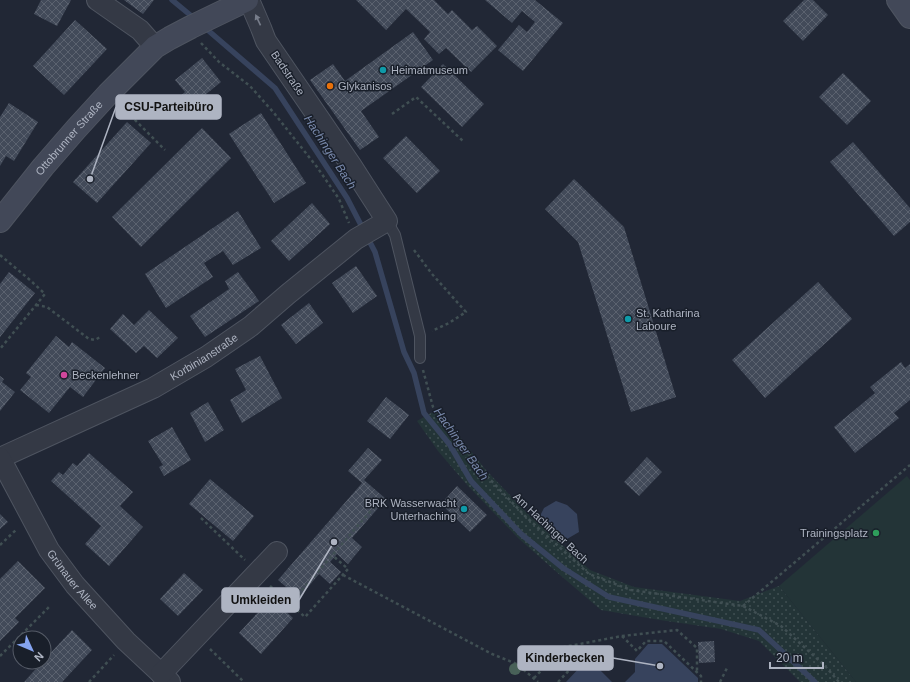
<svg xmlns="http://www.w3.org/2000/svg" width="910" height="682" viewBox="0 0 910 682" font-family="Arial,sans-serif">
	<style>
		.grass { fill: url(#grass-dots) }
		.pitch { fill: #233437 }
		.water { fill: #37435d }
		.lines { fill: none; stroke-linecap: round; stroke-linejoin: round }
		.stream { stroke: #37435d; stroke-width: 5.5 }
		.building { fill: url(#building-cross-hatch) }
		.service-casing { stroke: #4e5460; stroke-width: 12 }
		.minor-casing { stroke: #4e5460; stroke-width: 22 }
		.secondary-casing { stroke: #4e5460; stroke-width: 24 }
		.path { stroke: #404f53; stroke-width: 2.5; stroke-dasharray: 3 3; stroke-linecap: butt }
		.service { stroke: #343945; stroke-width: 10 }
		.minor { stroke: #343945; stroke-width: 20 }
		.secondary { stroke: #424858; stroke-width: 22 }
		.tree { fill: #486158 }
		.oneway { fill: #777d8a }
		.culture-dot { fill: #0f9aa8; stroke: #191f2a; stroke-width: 1.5 }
		.food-dot { fill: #e8710a; stroke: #191f2a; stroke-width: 1.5 }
		.hotel-dot { fill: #d1479c; stroke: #191f2a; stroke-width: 1.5 }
		.leisure-dot { fill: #2e9e5b; stroke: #191f2a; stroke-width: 1.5 }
		.labels { text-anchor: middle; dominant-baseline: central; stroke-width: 3; stroke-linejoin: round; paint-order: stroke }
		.poi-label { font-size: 11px; fill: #aeb4c2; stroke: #191f2a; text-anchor: start }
		.street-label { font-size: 11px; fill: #aeb4c2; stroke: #191f2a }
		.water-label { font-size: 12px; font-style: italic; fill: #7888aa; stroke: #191f2a }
		.leader { fill: none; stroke: #aeb4c2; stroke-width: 1.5 }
		.callout-dot { fill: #aeb4c2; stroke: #191f2a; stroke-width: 1.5 }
		.callout { fill: #aeb4c2; stroke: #aeb4c2; stroke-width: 1.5 }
		.callout-label { font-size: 12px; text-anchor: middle; font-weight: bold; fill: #111 }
	</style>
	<defs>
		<pattern id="grass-dots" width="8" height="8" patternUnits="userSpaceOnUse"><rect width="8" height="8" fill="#233437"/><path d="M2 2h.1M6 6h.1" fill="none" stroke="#404f52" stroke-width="1.8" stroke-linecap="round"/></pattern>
		<pattern id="building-cross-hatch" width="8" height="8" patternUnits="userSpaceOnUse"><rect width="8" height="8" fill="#424a59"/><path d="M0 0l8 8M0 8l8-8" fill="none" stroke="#5b626f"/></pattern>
	</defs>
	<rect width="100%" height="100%" fill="#212735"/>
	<path class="grass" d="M438 409 485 469 527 513 590 570 634 587 740 601 779 586 856 682H800L759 641 721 629 660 620 601 610 560 575 518 538 468 486 438 451 417 421Z"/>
	<path class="pitch" d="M907 476 910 480V682H856L779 586Z"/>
	<g class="water">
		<path d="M556 501 567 505 577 514 579 532 567 539 551 533 538 520 544 508Z"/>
		<path d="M648 644H662L698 678V682H625L635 672V659Z"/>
		<path d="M581 666H596L612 682H566Z"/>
	</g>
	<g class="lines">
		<g class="stream">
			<path d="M172 0 195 19"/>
			<path d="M203 26 275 88 347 198 375 252 404 352 414 373 424 413 450 445 471 481 521 534 563 568 609 597 759 630 815 682"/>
		</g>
	</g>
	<g class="building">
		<path d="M41 0H71L57 26 34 14Z"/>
		<path d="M124 0H154L143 14Z"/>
		<path d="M356 0H434L448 14 452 10 472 30 477 26 497 46 471 72 446 48 439 54 424 39 430 32 406 9 386 30Z"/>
		<path d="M485 0H535L563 23 523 71 498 50 519 25 527 32 535 22 522 11 512 23Z"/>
		<path d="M804 0H813L828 15 803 41 783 21Z"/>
		<path d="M75 20 107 49 64 95 33 66Z"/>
		<path d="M413 32 433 60 361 111 379 137 360 150 310 80 333 64 345 81Z"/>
		<path d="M202 58 221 82 178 117 168 106 185 92 175 80Z"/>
		<path d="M443 64 484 104 462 127 421 87Z"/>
		<path d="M843 73 871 101 847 125 819 97Z"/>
		<path d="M9 103 38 122 14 161 6 156 0 166V117Z"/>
		<path d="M261 113 306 183 274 203 229 134Z"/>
		<path d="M127 122 151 143 97 203 73 182Z"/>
		<path d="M202 128 231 158 141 247 112 217Z"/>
		<path d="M406 136 440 171 417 193 383 158Z"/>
		<path d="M853 142 910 208V222L894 236 830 162Z"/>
		<path d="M574 179 624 227 676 397 631 412 578 242 545 209Z"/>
		<path d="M312 203 330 224 289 261 271 241Z"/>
		<path d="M238 211 261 248 233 265 223 251 204 263 213 277 166 308 145 274Z"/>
		<path d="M356 266 377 296 353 313 332 283Z"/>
		<path d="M9 272 35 293 0 337V284Z"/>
		<path d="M238 272 259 301 205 337 190 316 229 289 225 281Z"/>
		<path d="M818 282 852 319 765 398 732 360Z"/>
		<path d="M309 303 323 323 296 344 281 325Z"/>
		<path d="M149 310 178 338 157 358 144 346 136 353 110 329 123 314 134 325Z"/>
		<path d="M56 336 69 347 72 342 105 368 83 397 70 387 49 413 20 390 31 377 26 373Z"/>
		<path d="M260 356 282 398 242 423 230 400 246 390 235 369Z"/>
		<path d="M901 362 905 368 910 364V400L894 413 899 418 855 453 834 427 875 393 870 387Z"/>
		<path d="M0 376 4 379 2 382 15 392 0 411Z"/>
		<path d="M386 397 409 415 390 439 367 421Z"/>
		<path d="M208 402 224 430 205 442 190 413Z"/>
		<path d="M172 427 191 460 164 476 159 467 163 465 148 441Z"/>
		<path d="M368 448 382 460 364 480 386 499 352 538 362 547 348 564 337 554 330 562 341 572 330 584 319 574 299 598 278 580 362 483 348 471Z"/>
		<path d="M89 453 133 492 120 506 143 527 109 566 85 544 101 526 51 481 59 472 63 475 73 463 77 466Z"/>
		<path d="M647 457 662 472 639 496 624 482Z"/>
		<path d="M210 479 254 516 233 541 189 504Z"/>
		<path d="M457 486 487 515 470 532 441 504Z"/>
		<path d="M0 514 8 522 0 529Z"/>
		<path d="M18 561 45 588 15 618 19 622 0 641V579Z"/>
		<path d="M184 573 203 590 178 616 160 599Z"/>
		<path d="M271 598 293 618 261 654 239 633Z"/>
		<path d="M72 630 92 650 62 682H24L42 662H44V660Z"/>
		<path d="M714 641 715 662 699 663 698 642Z"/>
	</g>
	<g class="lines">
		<defs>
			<path id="service" d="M387 221 395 235 420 336V358"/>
			<g id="minor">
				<path d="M97 0 140 30 155 47"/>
				<path id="s1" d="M0 458 153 388 206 357 251 326 288 294 356 239 387 221 351 165 266 41 261 28 249 0"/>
				<path id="s2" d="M0 458 49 550 75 585 126 641 170 682"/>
				<path d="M161 674 277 552"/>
			</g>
			<g id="secondary">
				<path d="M898 0 910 17"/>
				<path id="s3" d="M0 221 43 167 76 129 108 94 155 47 170 38 191 27 247 0"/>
			</g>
		</defs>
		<use href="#service" class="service-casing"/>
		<use href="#minor" class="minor-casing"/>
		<use href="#secondary" class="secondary-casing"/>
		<g class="path">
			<path d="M201 43 219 62 250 86 274 113 317 167 339 199 349 223"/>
			<path d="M122 107 165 150"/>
			<path d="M392 114 416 97 464 142"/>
			<path d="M414 250 432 274 466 312 449 323 432 331"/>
			<path d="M0 255 30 280 45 294 0 349"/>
			<path d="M36 305 47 307 89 339 95 340 100 337"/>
			<path d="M423 370 433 407 482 471 525 516 589 574 631 590 743 606 781 626 825 666 839 682"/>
			<path d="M201 518 245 560"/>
			<path d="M0 545 17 529"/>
			<path d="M343 575 492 654 517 664 538 682"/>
			<path d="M270 586 305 617 348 569 332 555"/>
			<path d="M290 604 381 499"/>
			<path d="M743 606 910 465"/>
			<path d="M622 636 637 651 646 641H664L701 676V682"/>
			<path d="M210 649 244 682"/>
			<path d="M0 656 49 607"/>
			<path d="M534 678 564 647 622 636 677 630 697 648V671"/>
			<path d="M89 682 114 655"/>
			<path d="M558 682 576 663H592"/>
			<path d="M720 682 728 666"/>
		</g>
		<use href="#service" class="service"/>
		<use href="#minor" class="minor"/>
		<use href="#secondary" class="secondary"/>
	</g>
	<circle class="tree" cx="515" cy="669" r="6"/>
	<defs><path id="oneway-solid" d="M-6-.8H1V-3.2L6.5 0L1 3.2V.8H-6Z"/></defs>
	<use class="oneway" href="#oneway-solid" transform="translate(258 20) rotate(-115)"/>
	<g class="culture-dot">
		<circle cx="383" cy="70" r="4"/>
		<circle cx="628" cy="319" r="4"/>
		<circle cx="464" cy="509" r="4"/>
	</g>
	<circle class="food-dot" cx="330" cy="86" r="4"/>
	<circle class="hotel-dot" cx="64" cy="375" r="4"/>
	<circle class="leisure-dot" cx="876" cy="533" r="4"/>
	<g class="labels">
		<g class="poi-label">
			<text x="391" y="70">Heimatmuseum</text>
			<text x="338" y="86">Glykanisos</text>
			<text x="636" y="313">St. Katharina<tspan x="636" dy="13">Laboure</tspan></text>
			<text x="72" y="375">Beckenlehner</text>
			<text x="456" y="503" text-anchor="end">BRK Wasserwacht<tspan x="456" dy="13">Unterhaching</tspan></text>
			<text x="868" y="533" text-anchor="end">Trainingsplatz</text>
		</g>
		<g class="street-label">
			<text transform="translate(288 73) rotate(56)">Badstraße</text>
			<text stroke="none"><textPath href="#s3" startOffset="108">Ottobrunner Straße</textPath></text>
			<text stroke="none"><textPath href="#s1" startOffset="228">Korbinianstraße</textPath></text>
			<text transform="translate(551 528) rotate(43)">Am Hachinger Bach</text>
			<text stroke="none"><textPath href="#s2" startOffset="142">Grünauer Allee</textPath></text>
		</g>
		<g class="water-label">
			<text transform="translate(330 152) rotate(57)">Hachinger Bach</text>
			<text transform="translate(461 444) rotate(55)">Hachinger Bach</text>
		</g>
	</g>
	<path class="leader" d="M90 179L116 107M334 542L299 600M660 666L613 658"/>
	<g class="callout-dot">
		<circle cx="90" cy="179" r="4"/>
		<circle cx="334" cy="542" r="4"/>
		<circle cx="660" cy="666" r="4"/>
	</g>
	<g class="callout">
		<rect x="116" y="95" width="105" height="24" rx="4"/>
		<rect x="222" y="588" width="77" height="24" rx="4"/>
		<rect x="518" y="646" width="95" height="24" rx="4"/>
	</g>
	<g class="callout-label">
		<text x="169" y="111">CSU-Parteibüro</text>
		<text x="261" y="604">Umkleiden</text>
		<text x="565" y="662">Kinderbecken</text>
	</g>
	<g transform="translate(32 650) rotate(134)"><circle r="19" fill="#191f2a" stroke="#555b67"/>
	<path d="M0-3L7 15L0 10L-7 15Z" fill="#85a4f0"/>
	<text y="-6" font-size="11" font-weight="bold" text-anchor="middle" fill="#aeb4c2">N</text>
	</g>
	<path d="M770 662v6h53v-6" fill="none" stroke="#aeb4c2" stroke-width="2"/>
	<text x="776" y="662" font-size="12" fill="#aeb4c2" stroke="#191f2a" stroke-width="3" paint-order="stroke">20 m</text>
</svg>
